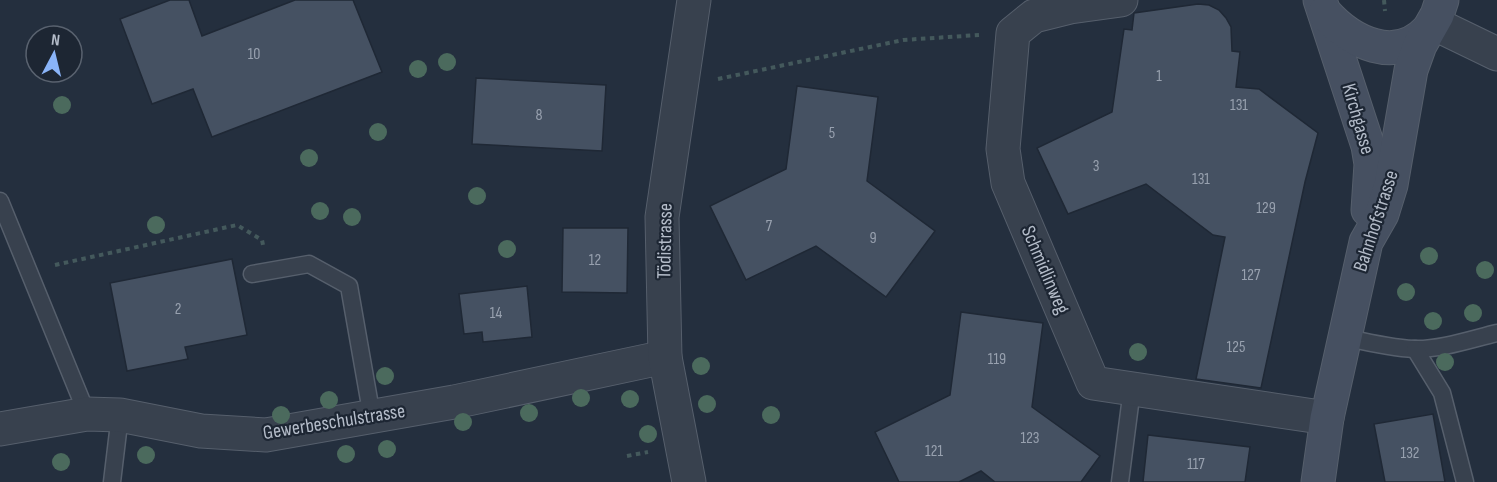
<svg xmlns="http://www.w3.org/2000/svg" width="1497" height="482" viewBox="0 0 1497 482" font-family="'Sofia Sans Condensed',sans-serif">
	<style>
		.building { fill: #455162; stroke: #1f2835; stroke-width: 1.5 }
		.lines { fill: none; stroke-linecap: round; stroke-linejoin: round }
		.lane-casing { stroke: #565f6c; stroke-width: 19 }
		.street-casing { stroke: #565f6c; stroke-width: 35 }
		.secondary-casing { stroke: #565f6c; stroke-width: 35 }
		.path { stroke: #44595c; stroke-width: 4; stroke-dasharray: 4.5 4.5; stroke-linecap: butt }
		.lane { stroke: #38414e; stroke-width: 16 }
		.street { stroke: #38414e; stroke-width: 33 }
		.secondary { stroke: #465061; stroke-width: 33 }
		.tree { fill: #4b6a5d }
		.labels { text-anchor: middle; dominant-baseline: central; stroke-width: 4.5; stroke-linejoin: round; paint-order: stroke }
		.number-label { font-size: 16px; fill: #98a1af }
		.street-label { font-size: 20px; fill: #b4bcc9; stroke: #1d2633 }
	</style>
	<rect width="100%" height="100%" fill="#242f3e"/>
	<g class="building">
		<path d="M170 0H189L202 36 295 0H353L382 72 212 137 193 89 152 104 120 19Z"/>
		<path d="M1198 4 1209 5 1219 10 1226 18 1231 27 1232 51 1240 52 1236 87 1259 89 1318 133 1305 182 1261 388 1196 379 1225 237 1213 235 1146 184 1068 214 1037 148 1112 112 1124 29 1132 30 1134 13Z"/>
		<path d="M476 78 606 85 602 151 472 144Z"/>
		<path d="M797 86 878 97 867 181 935 231 886 297 816 246 746 280 710 206 786 169Z"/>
		<path d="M563 228H628L627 293 562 292Z"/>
		<path d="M232 259 247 335 185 347 188 359 127 371 110 283Z"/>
		<path d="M527 286 532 337 483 342 482 332 464 334 459 294Z"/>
		<path d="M961 312 1043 323 1032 407 1100 456 1081 482H995L981 471 959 482H899L875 432 950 395Z"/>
		<path d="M1433 414 1445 482H1385L1374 424Z"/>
		<path d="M1148 435 1250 447 1245 482H1143Z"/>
	</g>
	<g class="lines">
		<defs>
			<g id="lane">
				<path d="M0 201 87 414"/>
				<path d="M252 274 309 264 349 286 372 417"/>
				<path d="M1344 337C1366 342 1390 348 1414 349 1439 350 1472 339 1497 333"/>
				<path d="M1415 349 1442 393 1465 482"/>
				<path d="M112 482 120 415"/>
				<path d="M1120 482 1132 389"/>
			</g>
			<g id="street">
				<path d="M1121 0 1070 7 1034 16 1013 33 1003 149 1008 183 1093 383 1327 418"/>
				<path d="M1433 23 1497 54"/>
				<path d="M0 429 87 414 120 415 201 431 266 435 454 402 665 357"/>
				<path d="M689 482 665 357 662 217 694 0"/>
			</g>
			<g id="secondary">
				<path d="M1320 0 1368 146 1371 164 1368 210"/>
				<path d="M1325 13C1351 42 1396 65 1428 30"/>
				<path d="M1318 482 1327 418 1366 242 1382 214 1391 185 1411 70 1420 45 1437 15 1442 0"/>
			</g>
		</defs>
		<use href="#lane" class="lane-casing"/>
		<use href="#street" class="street-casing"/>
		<use href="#secondary" class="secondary-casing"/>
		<g class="path">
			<path d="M1384 0 1385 11"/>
			<path d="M718 79 903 40 979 35"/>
			<path d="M55 265 237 225 262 240 263 245"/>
			<path d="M627 456 648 452"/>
		</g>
		<use href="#lane" class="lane"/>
		<use href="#street" class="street"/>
		<use href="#secondary" class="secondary"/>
	</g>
	<g class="tree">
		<circle cx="447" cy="62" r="9"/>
		<circle cx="418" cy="69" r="9"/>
		<circle cx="62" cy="105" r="9"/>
		<circle cx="378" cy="132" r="9"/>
		<circle cx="309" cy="158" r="9"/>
		<circle cx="477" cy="196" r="9"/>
		<circle cx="320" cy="211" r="9"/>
		<circle cx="352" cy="217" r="9"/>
		<circle cx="156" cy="225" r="9"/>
		<circle cx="507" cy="249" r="9"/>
		<circle cx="1429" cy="256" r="9"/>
		<circle cx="1485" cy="270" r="9"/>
		<circle cx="1406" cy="292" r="9"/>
		<circle cx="1473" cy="313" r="9"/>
		<circle cx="1433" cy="321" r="9"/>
		<circle cx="1138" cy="352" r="9"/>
		<circle cx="1445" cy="362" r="9"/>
		<circle cx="701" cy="366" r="9"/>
		<circle cx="385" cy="376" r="9"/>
		<circle cx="581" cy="398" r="9"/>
		<circle cx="630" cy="399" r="9"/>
		<circle cx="329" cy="400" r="9"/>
		<circle cx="707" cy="404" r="9"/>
		<circle cx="529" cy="413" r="9"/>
		<circle cx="281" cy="415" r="9"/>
		<circle cx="771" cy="415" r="9"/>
		<circle cx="463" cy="422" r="9"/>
		<circle cx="648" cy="434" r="9"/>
		<circle cx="387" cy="449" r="9"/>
		<circle cx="346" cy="454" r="9"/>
		<circle cx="146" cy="455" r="9"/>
		<circle cx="61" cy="462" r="9"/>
	</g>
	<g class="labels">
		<g class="number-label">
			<text x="254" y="54">10</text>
			<text x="1159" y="76">1</text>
			<text x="1239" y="105">131</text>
			<text x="539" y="115">8</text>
			<text x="832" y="133">5</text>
			<text x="1096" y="166">3</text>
			<text x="1201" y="179">131</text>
			<text x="1266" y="208">129</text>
			<text x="769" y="226">7</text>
			<text x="873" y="238">9</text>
			<text x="595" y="260">12</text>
			<text x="1251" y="275">127</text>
			<text x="178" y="309">2</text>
			<text x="496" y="313">14</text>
			<text x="1236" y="347">125</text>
			<text x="997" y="359">119</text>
			<text x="1030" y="438">123</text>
			<text x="934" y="451">121</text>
			<text x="1410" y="453">132</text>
			<text x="1196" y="464">117</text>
		</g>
		<g class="street-label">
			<text transform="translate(1358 119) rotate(74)">Kirchgasse</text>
			<text transform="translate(1376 221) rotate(-72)">Bahnhofstrasse</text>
			<text transform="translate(665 241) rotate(-89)">Tödistrasse</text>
			<text transform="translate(1045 270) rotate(67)">Schmidlinweg</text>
			<text transform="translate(334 422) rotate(-9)">Gewerbeschulstrasse</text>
		</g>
	</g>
	<g transform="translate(54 54) rotate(7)"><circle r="28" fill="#1d2633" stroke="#59626f" stroke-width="1.5"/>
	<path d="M0-4.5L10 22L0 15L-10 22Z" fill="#8ab4f8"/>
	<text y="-9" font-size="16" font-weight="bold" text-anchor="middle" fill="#b4bcc9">N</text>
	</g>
</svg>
